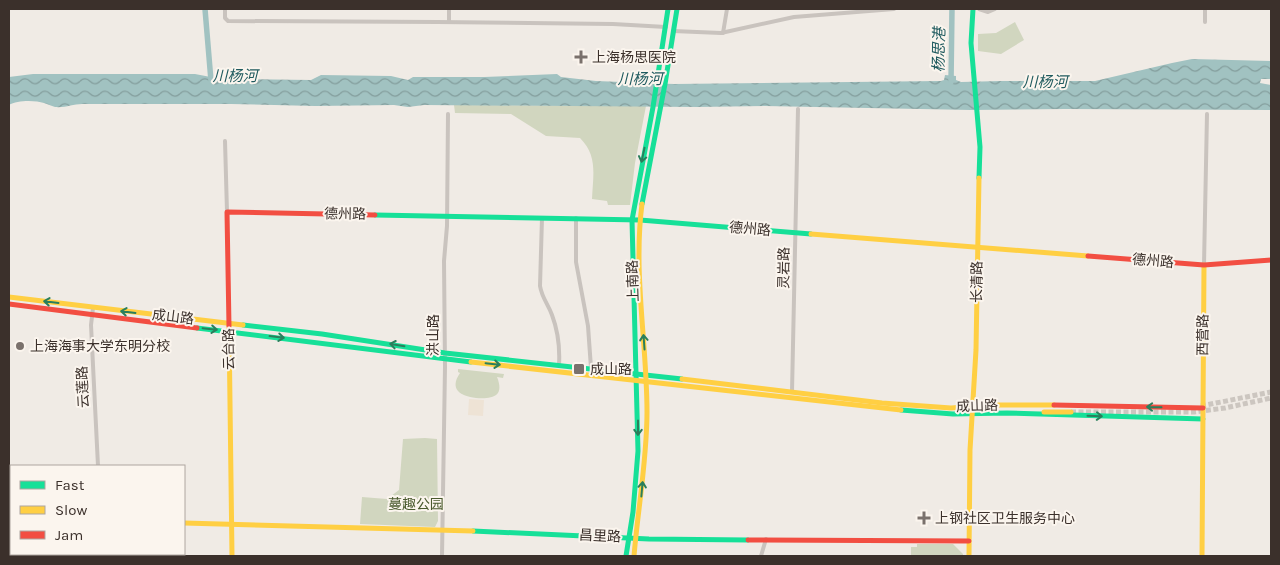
<svg xmlns="http://www.w3.org/2000/svg" width="1280" height="565" viewBox="0 0 1280 565" font-family="Karla,'Noto Sans SC',sans-serif">
	<style>
		.green { fill: #d1d6bf }
		.plaza { fill: #eee3d5 }
		.water { fill: url(#water-waves) }
		.lines { fill: none; stroke-linecap: round; stroke-linejoin: round }
		.river { stroke: #a1c2c1; stroke-width: 5.5 }
		.secondary-tunnel { stroke: #ccc6c0; stroke-width: 5; stroke-dasharray: 5 2.5; stroke-linecap: butt }
		.street { stroke: #c9c3be; stroke-width: 4 }
		.fast { stroke: #16e098; stroke-width: 5 }
		.slow { stroke: #ffcf43; stroke-width: 5 }
		.jam { stroke: #f24e42; stroke-width: 5 }
		.oneway { stroke: #2a7f5c }
		.poi-dot { fill: #7a716c; stroke: #fbf5ee; stroke-width: 2 }
		.labels { text-anchor: middle; dominant-baseline: central; stroke-width: 4; stroke-linejoin: round; paint-order: stroke }
		.poi-label { font-size: 14px; fill: #3b302b; stroke: #fbf5ee; text-anchor: start }
		.street-label { font-size: 14px; fill: #3b302b; stroke: #fbf5ee }
		.park-label { font-size: 14px; fill: #4a5a2e; stroke: #fbf5ee }
		.water-label { font-size: 15px; font-style: italic; fill: #1f5a5e; stroke: #fbf5ee }
	</style>
	<defs>
		<pattern id="water-waves" width="16" height="10" patternUnits="userSpaceOnUse" patternTransform="scale(1.25)"><rect width="16" height="10" fill="#a1c2c1"/><path d="M0 5q4-4 8 0t8 0" fill="none" stroke="#849e9d"/></pattern>
	</defs>
	<rect width="100%" height="100%" fill="#f0ebe5"/>
	<g class="green">
		<path d="M1015 22 1024 40 1001 54 978 51V34L996 33Z"/>
		<path d="M454 105 646 106 635 163 630 205H608L607 201 592 199C593 175 598 156 580 138L546 136 511 114 455 113Z"/>
		<path d="M458 369 504 374 503 378 497 377C505 397 492 399 476 398 460 396 449 389 460 373L458 372Z"/>
		<path d="M425 438 437 439 438 521 435 527 360 524 362 497 387 499 399 490 403 439Z"/>
		<path d="M917 544H953L963 554V556H911V547H917Z"/>
	</g>
	<path class="plaza" d="M469 399 484 400 483 416 468 415Z"/>
	<path class="water" d="M1192 59 1271 61V79H1261L1260 83 1271 85V110L1065 109 971 110 765 106 697 107 424 105 408 107 394 105 315 106 231 104H82C73 104 65 108 55 107 51 106 48 104 44 103 35 100 17 100 9 105V77L33 74H195L221 79 311 80 321 75 391 76 408 80 413 77H484L557 74 561 77 596 81 674 84 941 81 944 80 945 75 956 76V80L961 82 1001 81H1095L1172 63Z"/>
	<g class="lines">
		<g class="river">
			<path d="M205 9 211 81"/>
			<path d="M951 82 952 9"/>
		</g>
		<g class="secondary-tunnel">
			<path d="M1201 406 1271 392"/>
			<path d="M1071 412H1194L1225 408 1271 398"/>
		</g>
		<g class="street">
			<path d="M225 9V18L228 21 437 22 613 24 666 27"/>
			<path d="M979 9 988 12 995 9"/>
			<path d="M449 22V9"/>
			<path d="M1205 22V9"/>
			<path d="M673 31 721 33 794 17 894 9"/>
			<path d="M723 33 727 9"/>
			<path d="M225 141 227 212"/>
			<path d="M542 218 540 286C542 298 548 304 552 315 558 331 560 348 559 365"/>
			<path d="M576 218V262L588 326 591 368"/>
			<path d="M1204 265 1207 114"/>
			<path d="M93 308 91 325 98 466"/>
			<path d="M792 392 798 109"/>
			<path d="M101 554 102 556"/>
			<path d="M442 556 445 367 444 261 447 226 448 114"/>
			<path d="M761 556 766 539"/>
		</g>
		<g class="fast">
			<path d="M973 9 971 43 980 147 979 178"/>
			<path d="M642 204 665 84 677 9"/>
			<path d="M375 215 640 220 811 234"/>
			<path d="M243 325 322 334 445 353 682 379"/>
			<path d="M197 328 471 362"/>
			<path d="M901 410 953 414 1007 413 1203 419"/>
			<path d="M473 531 649 539 748 540"/>
			<path d="M626 556 633 512 638 451 632 220 653 107 668 9"/>
		</g>
		<g class="slow">
			<path d="M811 234 1088 256"/>
			<path d="M9 297 243 325"/>
			<path d="M229 326 232 556"/>
			<path d="M471 362 901 410"/>
			<path d="M682 379 882 403 951 408 989 405H1054"/>
			<path d="M1044 412H1071"/>
			<path d="M184 523 473 531"/>
			<path d="M634 556C638 508 647 460 647 412 647 343 633 273 642 204"/>
			<path d="M969 556 970 450 976 350 979 178"/>
			<path d="M1202 556 1204 265"/>
		</g>
		<g class="jam">
			<path d="M1088 256 1204 265 1271 260"/>
			<path d="M9 304 197 328"/>
			<path d="M229 326 227 212 375 215"/>
			<path d="M1054 405 1203 408"/>
			<path d="M9 516H11"/>
			<path d="M748 540 969 541"/>
		</g>
	</g>
	<defs><path id="oneway-shaft" d="M-6 0H5M1.5-3L5.5 0L1.5 3" fill="none" stroke-width="1.6" stroke-linecap="round" stroke-linejoin="round" transform="scale(1.25)"/></defs>
	<g class="oneway">
		<use href="#oneway-shaft" transform="translate(643 155) rotate(102)"/>
		<use href="#oneway-shaft" transform="translate(51 302) rotate(-173)"/>
		<use href="#oneway-shaft" transform="translate(128 312) rotate(-173)"/>
		<use href="#oneway-shaft" transform="translate(210 329) rotate(6)"/>
		<use href="#oneway-shaft" transform="translate(277 337) rotate(7)"/>
		<use href="#oneway-shaft" transform="translate(644 342) rotate(-94)"/>
		<use href="#oneway-shaft" transform="translate(397 345) rotate(-171)"/>
		<use href="#oneway-shaft" transform="translate(493 364) rotate(6)"/>
		<use href="#oneway-shaft" transform="translate(1154 407) rotate(-179)"/>
		<use href="#oneway-shaft" transform="translate(1095 416) rotate(2)"/>
		<use href="#oneway-shaft" transform="translate(638 428) rotate(90)"/>
		<use href="#oneway-shaft" transform="translate(642 489) rotate(-85)"/>
	</g>
	<g class="poi-dot">
		<path d="M578.5 49.5h5v5h5v5h-5v5h-5v-5h-5v-5h5z"/>
		<circle cx="20" cy="346" r="5"/>
		<rect x="573" y="363" width="12" height="12" rx="2.5"/>
		<path d="M921.5 510.5h5v5h5v5h-5v5h-5v-5h-5v-5h5z"/>
	</g>
	<g class="labels">
		<g class="poi-label">
			<text x="592" y="57">上海杨思医院</text>
			<text x="30" y="346">上海海事大学东明分校</text>
			<text x="590" y="369">成山路</text>
			<text x="935" y="518">上钢社区卫生服务中心</text>
		</g>
		<g class="street-label">
			<text transform="translate(345 214) rotate(1)">德州路</text>
			<text transform="translate(750 229) rotate(5)">德州路</text>
			<text transform="translate(1153 261) rotate(5)">德州路</text>
			<text transform="translate(784 268) rotate(-89)">灵岩路</text>
			<text transform="translate(633 281) rotate(-92)">上南路</text>
			<text transform="translate(977 282) rotate(-89)">长清路</text>
			<text transform="translate(173 317) rotate(7)">成山路</text>
			<text transform="translate(433 335) rotate(-90)">洪山路</text>
			<text transform="translate(1203 335) rotate(-89)">西营路</text>
			<text transform="translate(229 349) rotate(-91)">云台路</text>
			<text transform="translate(83 387) rotate(-93)">云莲路</text>
			<text transform="translate(977 406) rotate(-2)">成山路</text>
			<text transform="translate(600 536) rotate(3)">昌里路</text>
		</g>
		<g class="park-label">
			<text x="416" y="504">蔓趣公园</text>
		</g>
		<g class="water-label">
			<text transform="translate(939 50) rotate(-89)">杨思港</text>
			<text x="235" y="76">川杨河</text>
			<text x="640" y="79">川杨河</text>
			<text x="1045" y="82">川杨河</text>
		</g>
	</g>
	<rect width="1280" height="565" fill="none" stroke="#3b302b" stroke-width="20"/>
	<rect x="10" y="465" width="175" height="90" fill="#fbf5ee" stroke="#aea6a0"/>
	<rect x="20" y="481" width="25" height="8" fill="#16e098" stroke="#aea6a0"/>
	<text x="55" y="490" font-size="15" fill="#3b302b">Fast</text>
	<rect x="20" y="506" width="25" height="8" fill="#ffcf43" stroke="#aea6a0"/>
	<text x="55" y="515" font-size="15" fill="#3b302b">Slow</text>
	<rect x="20" y="531" width="25" height="8" fill="#f24e42" stroke="#aea6a0"/>
	<text x="55" y="540" font-size="15" fill="#3b302b">Jam</text>
</svg>
